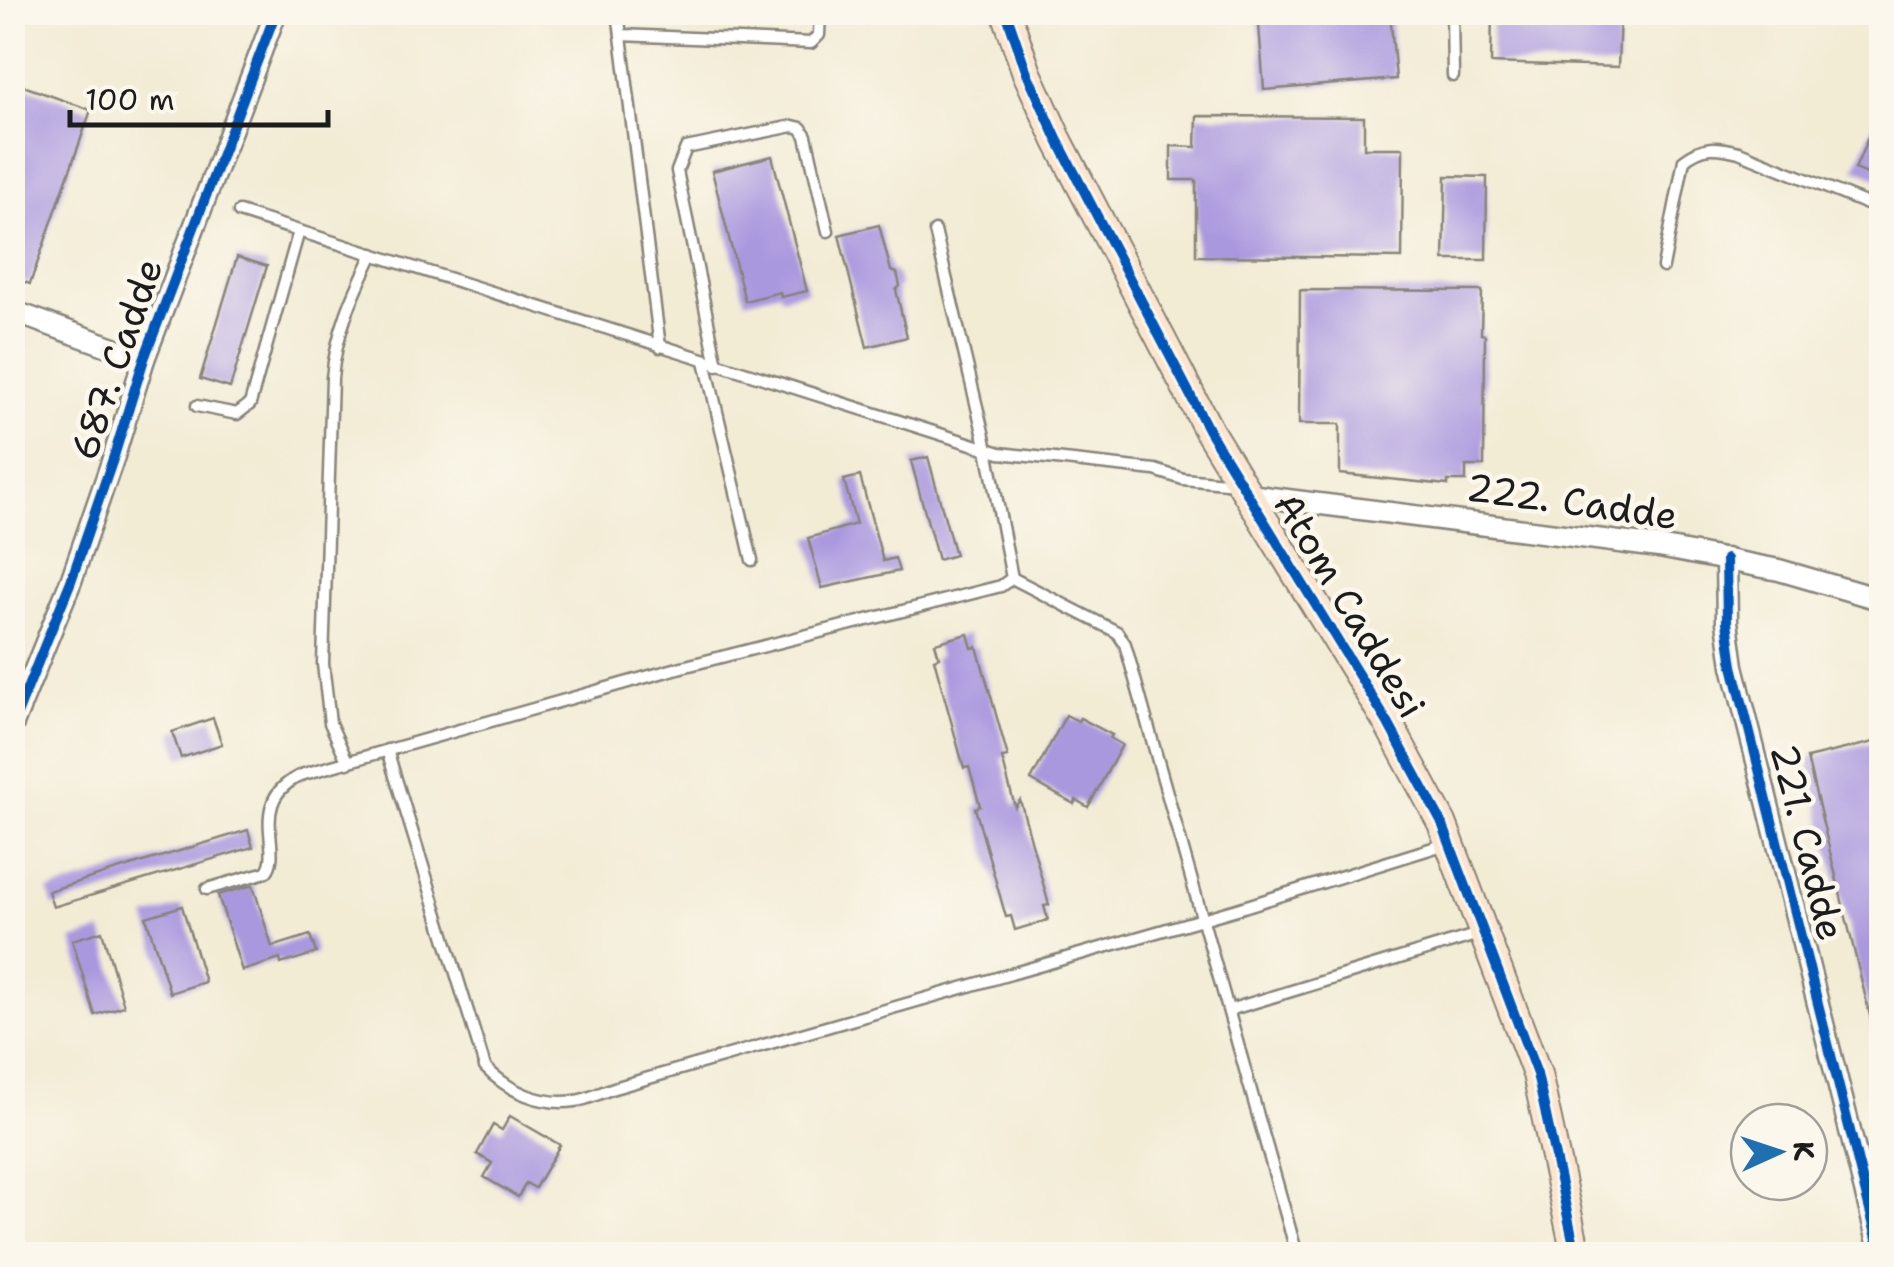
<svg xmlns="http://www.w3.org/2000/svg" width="1894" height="1267" viewBox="0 0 1894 1267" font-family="'Shantell Sans',sans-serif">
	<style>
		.building { fill: #aa98df }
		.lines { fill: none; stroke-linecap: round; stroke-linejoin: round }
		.lane-casing { stroke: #878478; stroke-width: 15 }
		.street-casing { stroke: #878478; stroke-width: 25 }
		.secondary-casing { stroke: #878478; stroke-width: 32 }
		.lane { stroke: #fff; stroke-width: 10 }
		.street { stroke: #fff; stroke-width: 20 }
		.secondary { stroke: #fbe5cf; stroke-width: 28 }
		.cycleway-casing { stroke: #fbf7ec; stroke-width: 16 }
		.cycleway { stroke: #0057b8; stroke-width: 10 }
		.labels { text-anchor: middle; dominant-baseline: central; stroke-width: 9; stroke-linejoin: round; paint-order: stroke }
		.street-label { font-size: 38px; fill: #1c1c1c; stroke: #fbf7ec }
	</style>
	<rect width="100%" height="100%" fill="#fbf7ec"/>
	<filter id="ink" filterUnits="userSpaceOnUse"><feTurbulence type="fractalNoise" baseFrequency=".01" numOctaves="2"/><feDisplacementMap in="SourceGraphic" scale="20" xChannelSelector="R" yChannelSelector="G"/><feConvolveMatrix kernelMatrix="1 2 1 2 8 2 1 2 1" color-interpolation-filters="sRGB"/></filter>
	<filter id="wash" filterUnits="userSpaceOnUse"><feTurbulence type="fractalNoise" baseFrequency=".0048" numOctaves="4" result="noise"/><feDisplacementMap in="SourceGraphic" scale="40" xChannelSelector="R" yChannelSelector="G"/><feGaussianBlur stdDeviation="2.25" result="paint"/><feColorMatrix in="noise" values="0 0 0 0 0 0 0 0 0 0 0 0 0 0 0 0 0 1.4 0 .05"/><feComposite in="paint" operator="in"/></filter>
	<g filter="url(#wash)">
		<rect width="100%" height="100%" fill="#f2ecd5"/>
		<g id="blocks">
			<g class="building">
				<path d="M750 12H795L794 26 750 24Z"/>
				<path d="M1258 12H1390L1396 79 1264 90Z"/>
				<path d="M1492 12H1620L1618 67 1491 63Z"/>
				<path d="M12 82 91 110 30 284 12 278Z"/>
				<path d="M1881 106H1882V180L1855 169Z"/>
				<path d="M1197 116 1364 117V148H1403L1402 258 1196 256V180H1171V146L1196 147Z"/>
				<path d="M772 156 807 291 781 297 780 292 745 301 712 171Z"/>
				<path d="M1446 176 1487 177 1486 260H1444Z"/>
				<path d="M879 225 891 271 897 273 900 286 896 290 907 337 867 347 839 235Z"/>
				<path d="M237 257 267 266 230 388 200 379Z"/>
				<path d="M1300 290 1482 291 1481 334 1485 335 1484 466H1466V481H1448V485L1340 474V424H1299Z"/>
				<path d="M928 457 955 555 938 560 911 461Z"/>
				<path d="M860 476 883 561 895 558 899 571 822 588 808 538 856 524 844 480Z"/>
				<path d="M968 634 972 648 977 647 1008 757 1002 758 1015 807 1020 800 1049 905 1044 906 1048 920 1015 930 1011 916 1006 917 975 808 980 806 973 781 969 767 964 768 934 659 939 657 935 643Z"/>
				<path d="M1066 715 1078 721 1080 718 1112 735 1110 738 1122 745 1088 807 1076 800 1074 804 1031 780Z"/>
				<path d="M213 718 222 744 181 758 172 732Z"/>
				<path d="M1882 740V1039L1876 1040 1807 758Z"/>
				<path d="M248 830 253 847 53 907 48 891Z"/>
				<path d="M253 885 272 947 310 935 316 953 281 964 280 959 242 971 218 895Z"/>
				<path d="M182 906 205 982 170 993 146 917Z"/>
				<path d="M102 931 124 1006 95 1015 72 940Z"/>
				<path d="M510 1116 560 1145 535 1188 526 1183 518 1197 484 1177 492 1163 477 1154 493 1125 502 1130Z"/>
			</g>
		</g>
	</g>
	<g filter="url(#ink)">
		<use href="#blocks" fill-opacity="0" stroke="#878478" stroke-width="2.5"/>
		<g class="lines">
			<defs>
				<g id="lane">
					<path d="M618 12 660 347"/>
					<path d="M1452 12 1453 76"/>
					<path d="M621 35 811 43 819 35 820 12"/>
					<path d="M239 212 1000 453 1155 470 1183 479 1236 484"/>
					<path d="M1663 267 1684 160C1703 145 1716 146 1739 152L1882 210"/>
					<path d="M705 361 752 560"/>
					<path d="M717 365 677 171 686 148 793 126 801 128 806 136 828 231"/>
					<path d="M197 406 237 414 250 404 299 231"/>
					<path d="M1012 578 1117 632 1125 644 1297 1254"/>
					<path d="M387 750 485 1067C508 1091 541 1106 575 1101 588 1100 601 1092 614 1088L1237 909 1449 843"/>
					<path d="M348 763 330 723 323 664 332 378C336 332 353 295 373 254"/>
					<path d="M207 889 266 872C285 851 244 799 304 774L678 668 1001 586 1012 578 987 449 935 231"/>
					<path d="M1229 1010 1482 933"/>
				</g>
				<g id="street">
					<path d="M12 311 144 359"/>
					<path d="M1249 495 1659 547 1779 570 1882 600"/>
					<path d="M1726 559 1727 622 1733 666 1881 1254"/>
					<path d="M12 726 71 581 114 456 144 359 276 12"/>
				</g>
				<path id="secondary" d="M1006 12 1027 73 1057 139 1209 431 1388 723 1442 823 1537 1074 1576 1254"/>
			</defs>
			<use href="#lane" class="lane-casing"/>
			<use href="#street" class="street-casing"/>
			<use href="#secondary" class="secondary-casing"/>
			<use href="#lane" class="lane"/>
			<use href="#street" class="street"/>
			<use href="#secondary" class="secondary"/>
			<defs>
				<g id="cycleway">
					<path d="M1006 12 1027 73 1057 139 1209 431 1388 723 1442 823 1537 1074 1576 1254"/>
					<path d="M1726 559 1727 622 1733 666 1881 1254"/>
					<path d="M12 726 71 581 114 456 144 359 276 12"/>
				</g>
			</defs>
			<use href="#cycleway" class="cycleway-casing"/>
			<use href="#cycleway" class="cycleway"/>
		</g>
	</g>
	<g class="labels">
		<g class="street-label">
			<text transform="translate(116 359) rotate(-71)">687. Cadde</text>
			<text transform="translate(1572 501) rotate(8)">222. Cadde</text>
			<text transform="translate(1350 605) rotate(59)">Atom Caddesi</text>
			<text transform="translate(1808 842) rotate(76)">221. Cadde</text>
		</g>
	</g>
	<rect width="1894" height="1267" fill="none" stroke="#fbf7ec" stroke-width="50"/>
	<g transform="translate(1779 1152) rotate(87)"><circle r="48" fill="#fbf7ec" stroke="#a29f99" stroke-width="2.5"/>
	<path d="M0-8L18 38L0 25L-18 38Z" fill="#1f6fb2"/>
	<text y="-15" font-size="28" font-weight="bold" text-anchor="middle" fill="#1c1c1c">K</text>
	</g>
	<path d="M70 110v15h258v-15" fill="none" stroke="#1c1c1c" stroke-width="5"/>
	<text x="85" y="110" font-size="30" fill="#1c1c1c" stroke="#fbf7ec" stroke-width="8" paint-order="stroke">100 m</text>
</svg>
